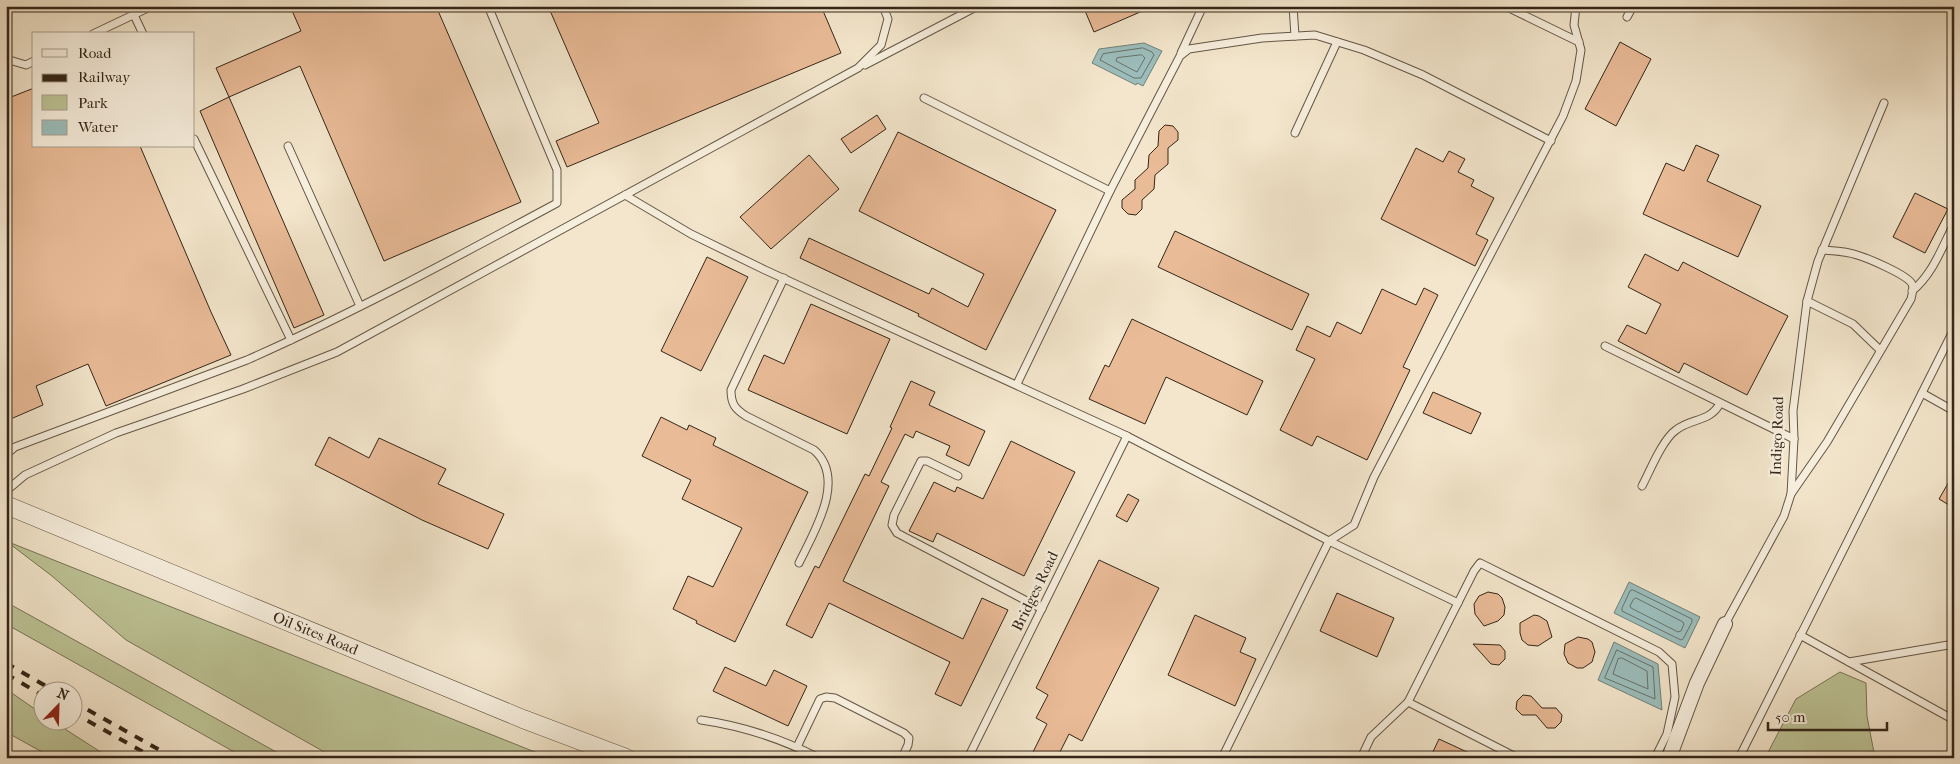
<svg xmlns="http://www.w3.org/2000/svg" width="1960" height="764" viewBox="0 0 1960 764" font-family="'IM FELL French Canon',serif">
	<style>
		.green { fill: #bdc497; stroke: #787558 }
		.water { fill: #9cbebc; stroke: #72817a }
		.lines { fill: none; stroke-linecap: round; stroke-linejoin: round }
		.shore { stroke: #68726a; stroke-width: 1 }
		.building { fill: #e9bb97; stroke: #342618 }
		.service-casing { stroke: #645645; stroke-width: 9 }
		.minor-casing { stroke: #645645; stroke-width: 16 }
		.tertiary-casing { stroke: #645645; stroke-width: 19 }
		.service { stroke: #f7efde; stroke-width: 7 }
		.minor { stroke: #f7efde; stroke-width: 14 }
		.tertiary { stroke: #f7efde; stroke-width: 18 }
		.rail { stroke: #342618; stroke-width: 4; stroke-dasharray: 9 9; stroke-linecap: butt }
		.labels { text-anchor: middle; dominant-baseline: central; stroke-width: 5; stroke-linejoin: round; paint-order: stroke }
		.street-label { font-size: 15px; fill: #342618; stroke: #f7efde }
	</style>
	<rect width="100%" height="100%" fill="#f3e6cc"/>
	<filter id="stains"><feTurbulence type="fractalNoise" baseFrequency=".004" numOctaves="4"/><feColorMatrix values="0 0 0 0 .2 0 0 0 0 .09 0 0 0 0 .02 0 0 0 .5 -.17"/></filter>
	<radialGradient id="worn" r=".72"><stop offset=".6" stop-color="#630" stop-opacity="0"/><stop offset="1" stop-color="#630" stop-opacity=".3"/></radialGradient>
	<g class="green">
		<path d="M6 541 550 758H335L126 640 52 576Z"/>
		<path d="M6 602 287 758H245L6 624Z"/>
		<path d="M1840 672 1866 683 1867 716 1875 758H1765L1796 699Z"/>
		<path d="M6 689 42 714V722H54L110 758H53L6 732Z"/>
	</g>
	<g class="water">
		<path d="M1144 43 1162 51 1143 86 1137 83 1136 85 1092 63 1099 49Z"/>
		<path d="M1629 582 1700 617 1685 648 1614 613Z"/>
		<path d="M1614 642 1658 664 1662 710 1598 680Z"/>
	</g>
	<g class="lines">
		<g class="shore">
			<path d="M1143 48 1152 52 1154 55 1141 78H1134L1100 60 1103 54Z"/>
			<path d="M1142 55 1145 58 1137 72 1116 61 1117 58Z"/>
			<path d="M1633 590 1692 619V622L1683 639 1681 640 1622 611V608L1630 591Z"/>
			<path d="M1636 598 1683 622 1684 624 1681 631 1678 632 1631 608 1630 606 1633 600Z"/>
			<path d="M1617 650 1653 667 1655 699 1605 678Z"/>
			<path d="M1622 658 1647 671 1648 689 1613 674 1618 659Z"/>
		</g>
	</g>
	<g class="building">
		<path d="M290 6H436L521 202 384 261 300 66 229 97 216 68 301 31Z"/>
		<path d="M548 6H821L841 53 567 167 556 141 599 123Z"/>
		<path d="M1083 6H1154L1094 32Z"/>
		<path d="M1620 42 1651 59 1616 126 1585 109Z"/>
		<path d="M34 88V146H140L211 312 231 355 106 406 88 364 36 386 43 405 6 421V99Z"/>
		<path d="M229 97 324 315 294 328 200 111Z"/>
		<path d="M877 115 886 129 851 153 841 139Z"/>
		<path d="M1165 125 1173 126 1178 132V140L1168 148V164L1155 175 1154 189 1142 200V209L1136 215 1128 214 1122 208V200L1135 189V180L1148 168 1149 155 1158 146 1159 131Z"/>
		<path d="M898 132 1056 210 986 350 918 316 919 314 800 258 809 238 929 294 932 288 968 307 984 274 859 211Z"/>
		<path d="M1696 145 1719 155 1707 181 1761 206 1738 257 1643 214 1666 163 1684 171Z"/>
		<path d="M1416 148 1443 162 1449 151 1465 159 1458 172 1474 180 1471 186 1494 198 1476 234 1488 240 1475 266 1381 219Z"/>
		<path d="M809 155 839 189 771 249 740 217Z"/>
		<path d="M1915 193 1948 209 1925 253 1893 237Z"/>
		<path d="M1175 231 1309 294 1292 330 1158 267Z"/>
		<path d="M1645 254 1678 271 1683 262 1788 316 1747 395 1684 363 1679 373 1618 341 1627 325 1646 334 1661 304 1628 287Z"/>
		<path d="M707 257 748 277 701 371 661 351Z"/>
		<path d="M1424 288 1438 295 1403 367 1410 370 1367 460 1317 436 1312 446 1280 430 1315 359 1296 350 1307 326 1330 337 1337 322 1361 334 1382 289 1416 305Z"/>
		<path d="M811 304 890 339 847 434 748 390 764 355 784 364Z"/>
		<path d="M1132 319 1263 381 1247 415 1166 377 1145 424 1089 399 1105 365 1109 367Z"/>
		<path d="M911 381 935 392 929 405 985 431 969 466 946 455 950 446 916 431 913 438 905 434 881 482 889 486 843 581 963 639 982 598 1008 610 961 706 935 694 950 662 829 603 812 638 786 625 815 566 819 568 865 474 869 476 892 428 890 427Z"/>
		<path d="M1433 392 1481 413 1471 434 1423 413Z"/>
		<path d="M661 417 687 430 689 425 716 438 713 445 808 492 735 642 696 623 697 621 673 609 688 576 713 587 742 528 682 499 691 480 642 456Z"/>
		<path d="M329 437 369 458 379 438 446 469 438 484 504 514 488 549 422 520 315 465Z"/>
		<path d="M1011 441 1075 472 1024 576 937 533 933 542 909 531 934 482 955 492 957 487 983 499Z"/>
		<path d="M1954 473V508L1939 499Z"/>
		<path d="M1128 494 1139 500 1127 522 1116 516Z"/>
		<path d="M1099 560 1159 588 1082 741 1069 734 1057 758H1030L1047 724 1036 718 1048 695 1036 688Z"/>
		<path d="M1488 592 1498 594 1502 598 1505 607 1504 615 1498 621 1484 626 1475 614 1474 604 1479 596Z"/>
		<path d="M1337 593 1394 618 1377 657 1320 631Z"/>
		<path d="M1195 615 1246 638 1240 652 1256 659 1235 706 1168 675Z"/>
		<path d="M1534 615 1539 616 1547 621 1552 637 1538 646 1528 645 1522 640 1520 633V623Z"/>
		<path d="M1578 637 1588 639 1592 642 1595 652 1592 662 1583 668H1577L1568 663 1564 654 1565 644Z"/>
		<path d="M1473 644 1500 645 1505 651V659L1499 665 1491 664Z"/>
		<path d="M725 667 766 686 774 670 807 686 788 726 713 691Z"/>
		<path d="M1523 695 1531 696 1542 708H1556L1562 715 1561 722 1555 728H1547L1536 715H1522L1516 709 1517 701Z"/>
		<path d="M1439 739 1480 758H1430Z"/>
	</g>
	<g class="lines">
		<defs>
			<g id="service">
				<path d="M1293 6 1295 36"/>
				<path d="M1505 6 1579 42"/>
				<path d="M134 15 143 34"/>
				<path d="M1627 17 1633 6"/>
				<path d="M93 34 152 6"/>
				<path d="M1181 53 1203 6"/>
				<path d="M6 59 26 65 34 61"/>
				<path d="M865 65 978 6"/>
				<path d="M924 98 1110 191 1017 384"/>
				<path d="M1295 133 1337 42"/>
				<path d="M194 139 291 340"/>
				<path d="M288 146 360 306"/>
				<path d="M1110 191 1180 56 1189 49 1262 38 1315 35 1364 50 1423 75 1551 141"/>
				<path d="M625 195 691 234 765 270 1127 436 1329 541 1458 603"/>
				<path d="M784 278 731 390C731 404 735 409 746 416L814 450C847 479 814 532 799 563"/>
				<path d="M1912 291C1933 274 1942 247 1954 224"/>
				<path d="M1807 301 1853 324 1880 350"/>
				<path d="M1605 346 1794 439"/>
				<path d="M1922 393 1954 411"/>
				<path d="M6 455 15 447 247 360C353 313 455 258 557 203V170L488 6"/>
				<path d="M958 476 927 461H921L894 515 892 525 897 533 1042 609"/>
				<path d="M1642 486C1650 471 1662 440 1676 430 1691 418 1711 422 1720 403"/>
				<path d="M6 491 25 475 116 433 243 389 337 352 858 68 881 45 888 19 883 6"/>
				<path d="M1791 494 1827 442 1911 299C1912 295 1914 288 1912 284 1908 275 1867 258 1857 255 1846 251 1834 251 1822 250"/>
				<path d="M1725 624 1784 516 1791 494 1794 439 1793 411 1807 301 1818 261 1884 103"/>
				<path d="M1800 635 1954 720"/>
				<path d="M1849 662 1954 644"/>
				<path d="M1408 702 1518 758"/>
				<path d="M701 720C743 726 782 739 819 758"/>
				<path d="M797 747 820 699 826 697 835 698 904 733 909 738 908 745 902 758"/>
				<path d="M968 758 1127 436"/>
				<path d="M1222 758 1329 541 1354 525 1374 477 1563 116 1576 81 1581 50 1574 25 1576 6"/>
				<path d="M1361 758 1371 737 1408 702 1474 571 1480 563 1659 652 1672 664 1675 697 1667 734 1655 758"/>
				<path d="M1739 758 1954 329"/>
			</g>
			<path id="minor" d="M1669 758 1697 683 1725 624"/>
			<g id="tertiary">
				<path id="s1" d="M6 505 523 719 626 758"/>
			</g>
		</defs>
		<use href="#service" class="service-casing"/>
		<use href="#minor" class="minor-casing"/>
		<use href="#tertiary" class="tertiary-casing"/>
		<use href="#service" class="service"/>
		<use href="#minor" class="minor"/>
		<use href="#tertiary" class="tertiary"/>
		<g class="rail">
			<path d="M6 663 56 692"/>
			<path d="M6 674 42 695"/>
			<path d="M72 701 174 758"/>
			<path d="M72 712 154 758"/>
		</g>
	</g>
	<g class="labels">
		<g class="street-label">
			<text transform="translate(1777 436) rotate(-88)">Indigo Road</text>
			<text transform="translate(1035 591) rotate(-64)">Bridges Road</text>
			<text stroke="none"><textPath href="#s1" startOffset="335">Oil Sites Road</textPath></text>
		</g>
	</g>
	<rect width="1960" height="764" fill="none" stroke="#f3e6cc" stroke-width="25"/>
	<rect x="8" y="8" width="1945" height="749" fill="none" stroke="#342618" stroke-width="2.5"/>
	<rect x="12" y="12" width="1935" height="739" fill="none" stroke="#342618"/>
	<rect x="32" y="32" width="162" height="115" fill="#f7efde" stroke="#a99f8f"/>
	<rect x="42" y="49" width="25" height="8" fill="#f7efde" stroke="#a99f8f"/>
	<text x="78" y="58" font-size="15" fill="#342618">Road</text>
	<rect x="42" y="74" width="25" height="8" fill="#342618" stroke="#a99f8f"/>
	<text x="78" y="82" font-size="15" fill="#342618">Railway</text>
	<rect x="42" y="95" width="25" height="15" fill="#bdc497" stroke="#a99f8f"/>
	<text x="78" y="108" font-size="15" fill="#342618">Park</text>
	<rect x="42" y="120" width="25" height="15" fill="#9cbebc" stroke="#a99f8f"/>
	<text x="78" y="132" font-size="15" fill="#342618">Water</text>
	<g transform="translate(58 706) rotate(23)"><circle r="24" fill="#f7efde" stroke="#a99f8f"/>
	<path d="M0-4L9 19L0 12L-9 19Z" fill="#8f2418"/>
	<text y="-8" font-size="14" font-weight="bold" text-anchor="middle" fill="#342618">N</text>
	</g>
	<path d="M1768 722v8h119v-8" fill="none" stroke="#342618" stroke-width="2.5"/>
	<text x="1775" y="722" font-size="15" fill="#342618" stroke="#f7efde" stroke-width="4" paint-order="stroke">50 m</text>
	<rect width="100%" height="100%" filter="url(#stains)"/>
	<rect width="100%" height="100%" fill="url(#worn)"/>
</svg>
